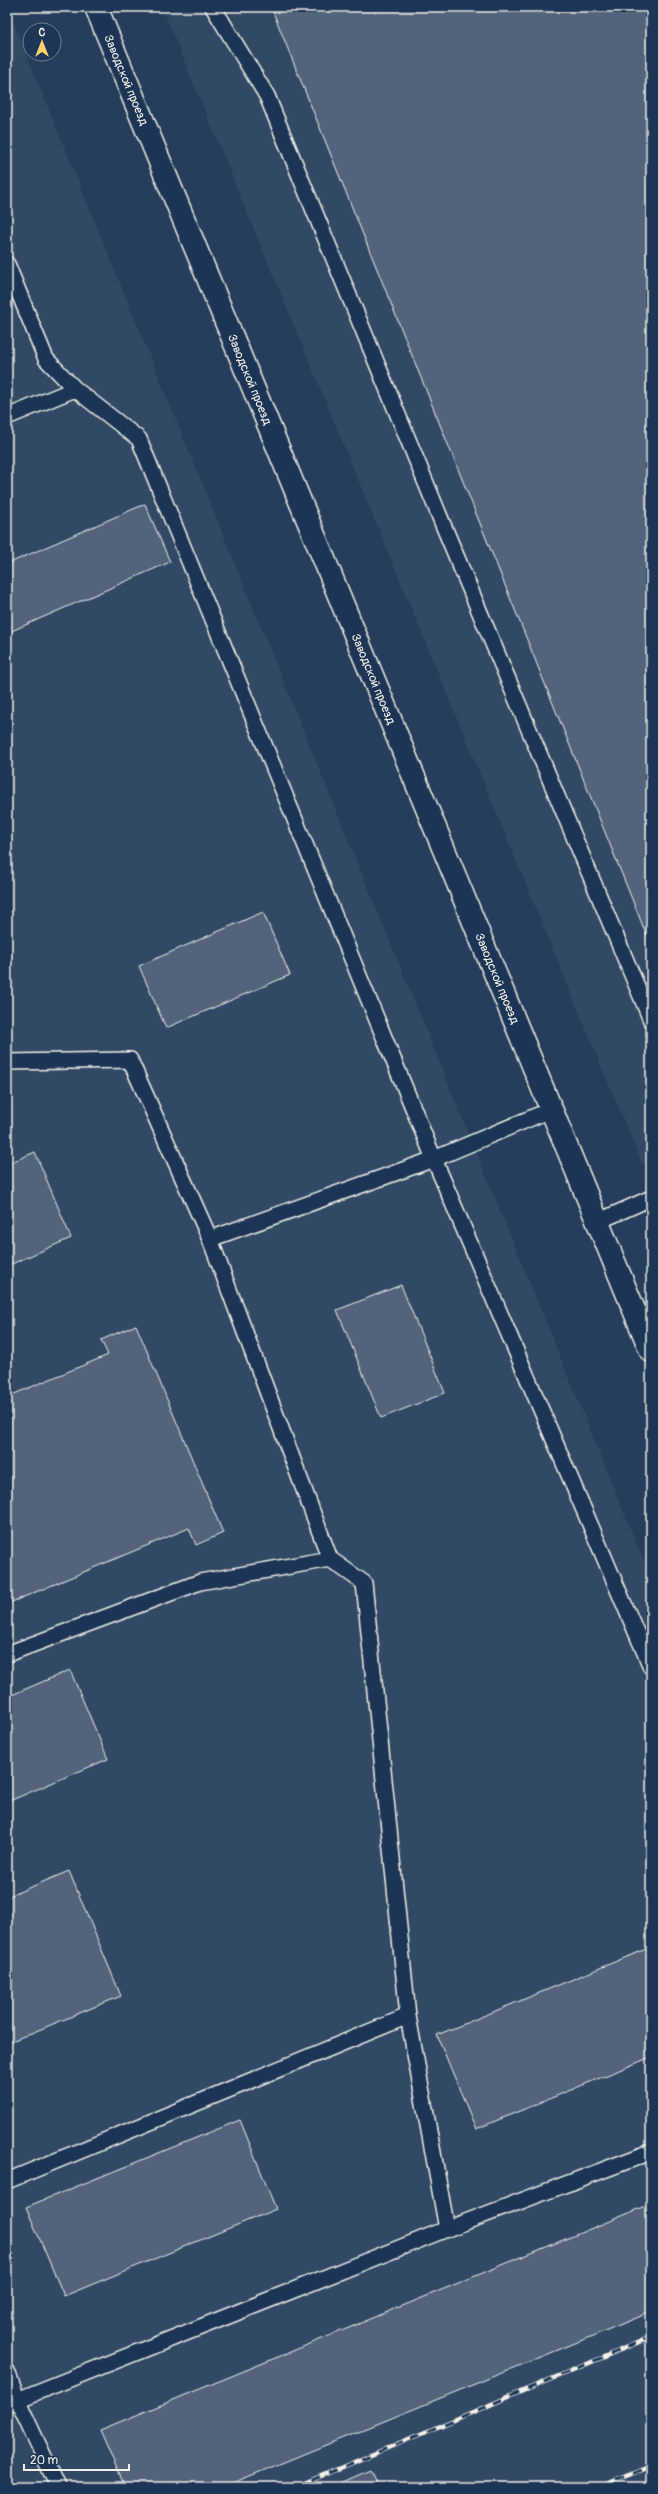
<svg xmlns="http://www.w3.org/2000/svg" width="658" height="2494" viewBox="0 0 658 2494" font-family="Pangolin,sans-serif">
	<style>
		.built { fill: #334966 }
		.building { fill: #52647b; stroke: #f4f1e8 }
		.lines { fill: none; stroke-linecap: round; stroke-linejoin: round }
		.lane-casing { stroke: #f4f1e8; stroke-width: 18 }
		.secondary-casing { stroke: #f4f1e8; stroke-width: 25 }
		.lane { stroke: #1d3557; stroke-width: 15 }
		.secondary { stroke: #1d3557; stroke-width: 22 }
		.rail-casing { stroke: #f4f1e8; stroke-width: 4.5 }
		.rail { stroke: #1d3557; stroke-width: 3; stroke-dasharray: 9; stroke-linecap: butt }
		.labels { text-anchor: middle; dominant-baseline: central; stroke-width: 4; stroke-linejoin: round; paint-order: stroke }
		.street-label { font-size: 12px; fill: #f4f1e8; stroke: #1d3557 }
	</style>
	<rect width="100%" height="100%" fill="#263d5d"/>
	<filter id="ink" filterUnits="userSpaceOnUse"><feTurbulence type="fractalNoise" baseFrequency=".025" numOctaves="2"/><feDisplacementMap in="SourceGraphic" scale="8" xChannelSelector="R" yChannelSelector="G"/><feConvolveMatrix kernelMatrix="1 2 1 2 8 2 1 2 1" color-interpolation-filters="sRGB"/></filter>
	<g filter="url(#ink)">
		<g class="built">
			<path d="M7 7 651 1579V2487H7Z"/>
			<path d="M162 7H651V1160L642 1164Z"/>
		</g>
		<g class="building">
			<path d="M271 7H651V946Z"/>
			<path d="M145 504 170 562 7 633V564Z"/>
			<path d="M263 912 290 975 166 1028 139 966Z"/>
			<path d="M35 1152 71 1238 7 1266V1164Z"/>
			<path d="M401 1285 445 1393 381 1418 337 1310Z"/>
			<path d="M136 1325 223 1533 196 1545 189 1528 7 1604V1397L108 1355 101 1340Z"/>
			<path d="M70 1670 108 1759 7 1802V1697Z"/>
			<path d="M69 1871 121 1996 7 2043V1897Z"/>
			<path d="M651 1947V2057L476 2129 437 2035Z"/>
			<path d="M240 2120 276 2209 64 2296 26 2207Z"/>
			<path d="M651 2204V2312L223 2487H125L100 2430Z"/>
			<path d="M370 2470 378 2487H331Z"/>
		</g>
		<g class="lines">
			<defs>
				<g id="lane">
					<path d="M213 7 267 96 444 527 651 1020"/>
					<path d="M7 264 46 359 75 389 139 439 434 1159 651 1667"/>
					<path d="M7 417 75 389"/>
					<path d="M7 1062 130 1060 210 1239 330 1559"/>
					<path d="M597 1222 651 1198"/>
					<path d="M210 1239 434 1159 550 1110"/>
					<path d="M7 1654 200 1582 330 1559 364 1583 408 2016 447 2229"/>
					<path d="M7 2181 408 2016"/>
					<path d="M7 2371 18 2401 58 2487"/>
					<path d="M7 2404 447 2229 651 2152"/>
				</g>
				<g id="secondary">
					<path id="s1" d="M96 7 651 1351"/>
				</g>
			</defs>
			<use href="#lane" class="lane-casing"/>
			<use href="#secondary" class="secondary-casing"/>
			<use href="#lane" class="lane"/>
			<use href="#secondary" class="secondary"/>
			<defs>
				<g id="rail">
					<path d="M295 2487 651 2337"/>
					<path d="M599 2487 651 2466"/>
				</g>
			</defs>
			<use href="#rail" class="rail-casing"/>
			<use href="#rail" class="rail"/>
		</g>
	</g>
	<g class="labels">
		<g class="street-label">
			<text stroke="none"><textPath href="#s1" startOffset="79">Заводской проезд</textPath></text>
			<text stroke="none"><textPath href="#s1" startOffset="403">Заводской проезд</textPath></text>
			<text stroke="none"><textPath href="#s1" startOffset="727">Заводской проезд</textPath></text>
			<text stroke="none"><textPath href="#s1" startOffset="1051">Заводской проезд</textPath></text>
		</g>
	</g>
	<rect width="658" height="2494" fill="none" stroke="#1d3557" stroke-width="24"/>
	<rect x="12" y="12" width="634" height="2470" fill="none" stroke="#f4f1e8" stroke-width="1.5" filter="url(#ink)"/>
	<g transform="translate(42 42)"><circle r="19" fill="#1d3557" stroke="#738091"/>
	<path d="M0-3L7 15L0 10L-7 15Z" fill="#ffd166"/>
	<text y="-6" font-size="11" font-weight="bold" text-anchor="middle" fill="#f4f1e8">С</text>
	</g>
	<path d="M24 2464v6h105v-6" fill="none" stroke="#f4f1e8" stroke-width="2"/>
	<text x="30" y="2464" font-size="12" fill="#f4f1e8" stroke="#1d3557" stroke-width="3" paint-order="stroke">20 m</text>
</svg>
